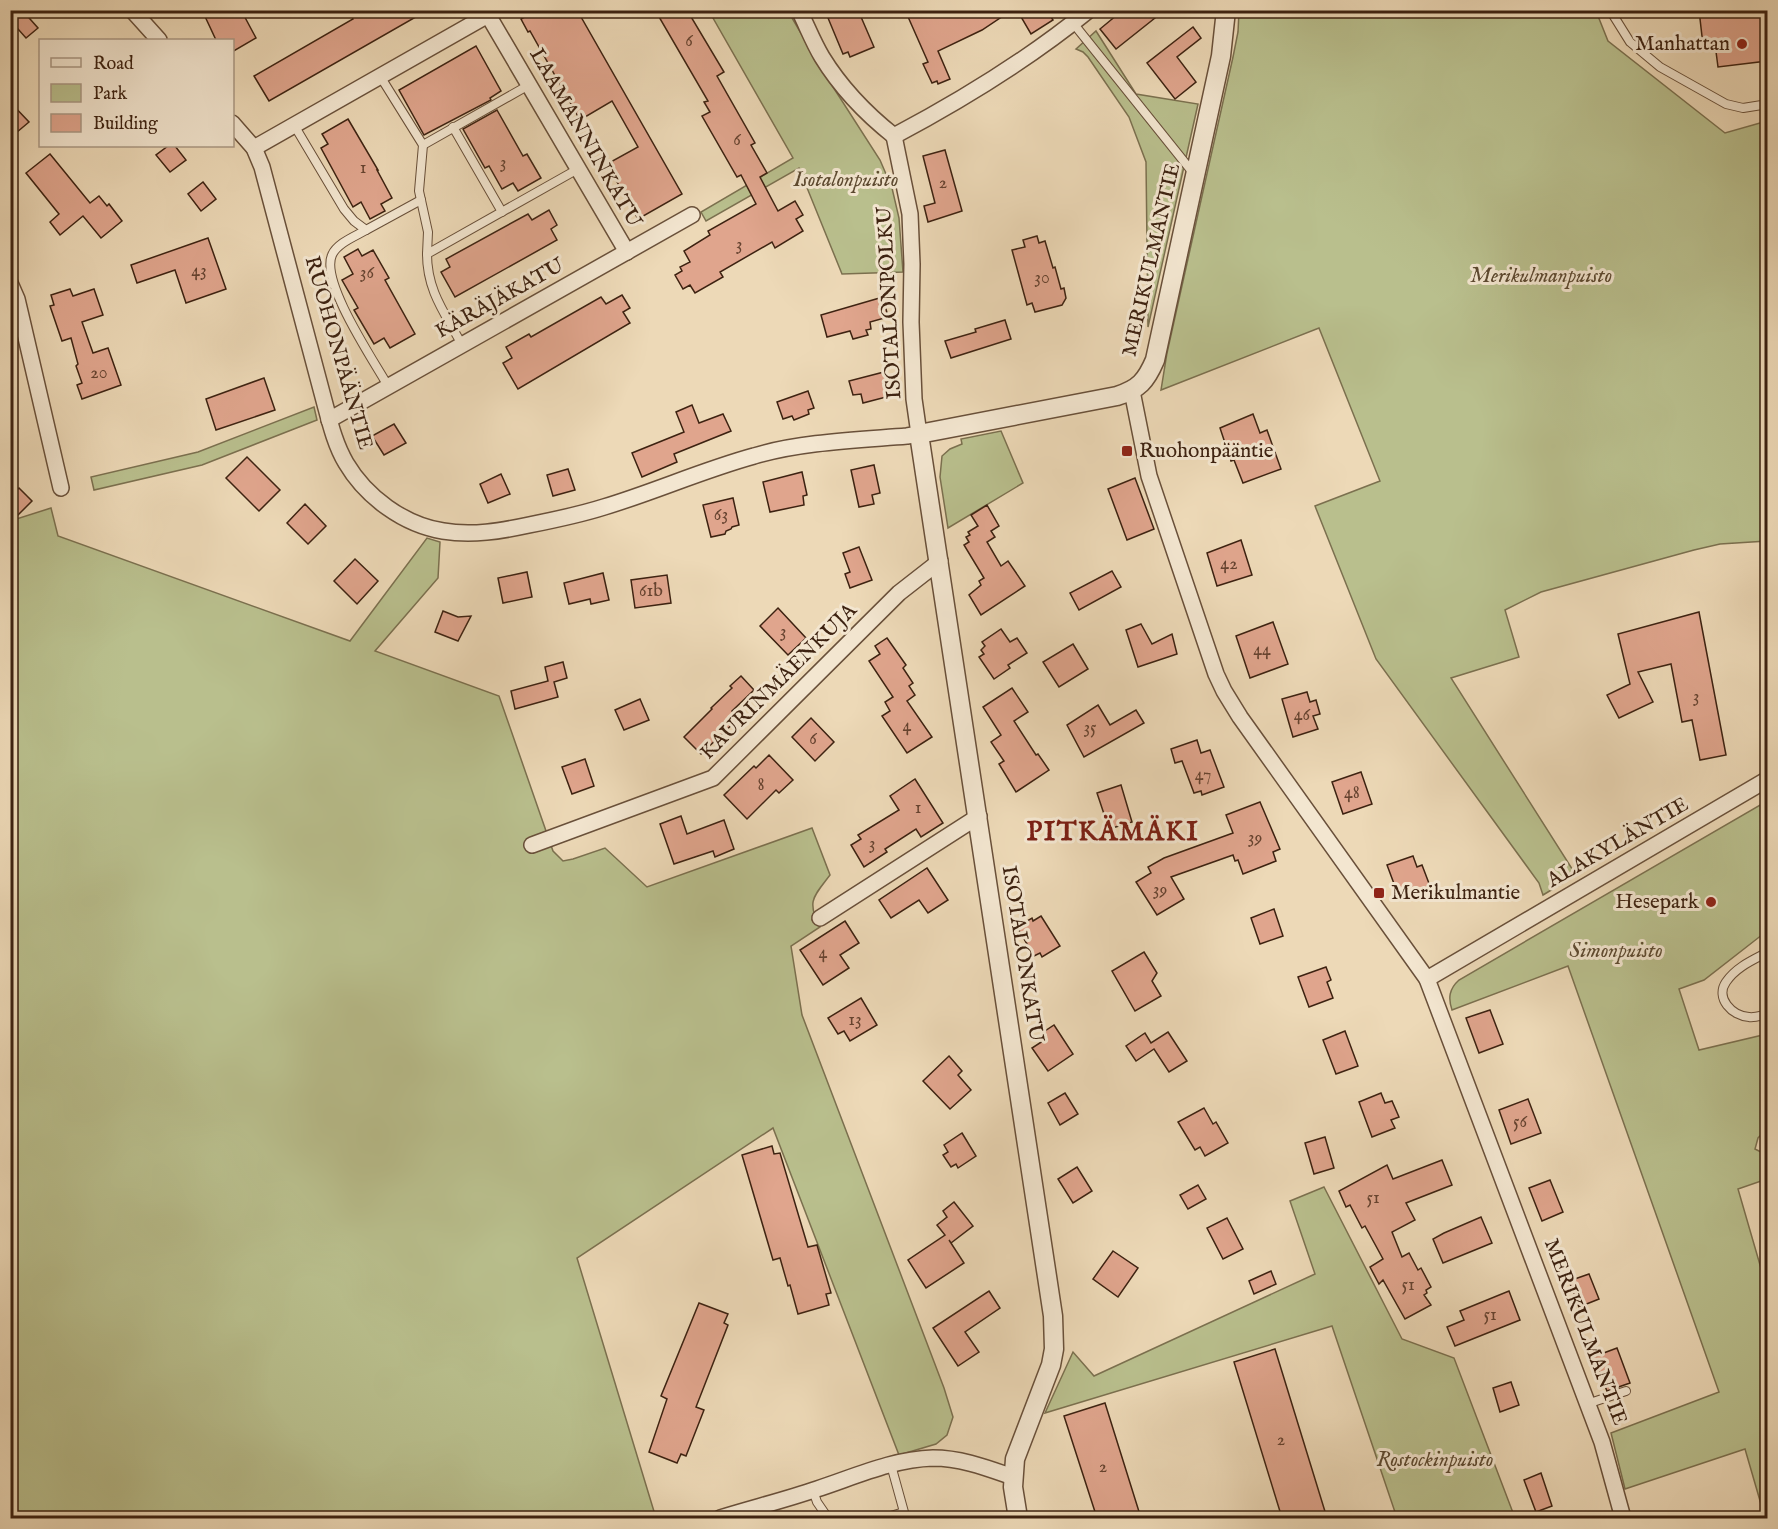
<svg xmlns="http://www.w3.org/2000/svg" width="1778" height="1529" viewBox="0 0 1778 1529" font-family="'IM FELL English',serif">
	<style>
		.green { fill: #b9bf8d; stroke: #7b704f; stroke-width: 1.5 }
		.building { fill: #e0a58d; stroke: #3d2211; stroke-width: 1.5 }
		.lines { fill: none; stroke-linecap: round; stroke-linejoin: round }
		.service-casing { stroke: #69503a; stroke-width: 10 }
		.minor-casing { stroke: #69503a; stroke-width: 18 }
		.tertiary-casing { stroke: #69503a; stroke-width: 21 }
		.service { stroke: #f3e6d0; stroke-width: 8 }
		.minor { stroke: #f3e6d0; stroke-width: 15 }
		.tertiary { stroke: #f3e6d0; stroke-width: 18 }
		.poi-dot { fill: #8f2418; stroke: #f3e6d0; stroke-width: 2 }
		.labels { text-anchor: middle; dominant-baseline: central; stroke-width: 6; stroke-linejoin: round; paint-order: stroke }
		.number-label { font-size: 18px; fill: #664330 }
		.poi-label { font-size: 21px; fill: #3d2211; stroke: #f3e6d0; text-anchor: end }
		.street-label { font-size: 21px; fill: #3d2211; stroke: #f3e6d0 }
		.park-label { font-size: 21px; font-style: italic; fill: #5c4930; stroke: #f3e6d0 }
		.district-label { font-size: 27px; font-weight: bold; letter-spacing: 1.5px; fill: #7a1f14; stroke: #f3e6d0 }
	</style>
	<rect width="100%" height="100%" fill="#edd9b7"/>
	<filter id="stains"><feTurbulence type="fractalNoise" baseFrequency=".00333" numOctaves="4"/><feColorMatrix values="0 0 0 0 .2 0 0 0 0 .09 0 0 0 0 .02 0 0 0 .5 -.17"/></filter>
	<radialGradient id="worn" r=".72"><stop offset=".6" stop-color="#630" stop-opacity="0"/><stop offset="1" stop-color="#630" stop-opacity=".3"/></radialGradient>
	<g class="green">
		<path d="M709 11H788L826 76 880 160 892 188 899 218 903 272 842 274 799 168 706 221 701 212 793 158Z"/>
		<path d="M1239 11H1596L1608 41 1725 133 1767 121V541L1720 544 1694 550 1541 592 1505 610 1519 657 1451 678 1576 875 1543 895 1539 883 1376 659 1315 506 1380 481 1319 328 1161 390 1167 353 1233 57 1238 32Z"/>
		<path d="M1096 31 1136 94 1198 104 1148 327 1146 162 1129 117 1088 57 1083 52 1076 49Z"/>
		<path d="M314 407 317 420 202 465 94 490 91 477 198 452Z"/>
		<path d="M1001 431 1023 483 948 528 940 477 942 456 950 449 962 444 961 439Z"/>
		<path d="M51 508 58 536 350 641 427 538 440 542 438 578 375 651 499 696 553 851 563 861 573 859 605 848 647 887 812 828 830 875C814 896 806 901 820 927L791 946 802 1015 944 1388 953 1417 947 1435 936 1444 899 1455 773 1128 577 1258 656 1518H11L10 521Z"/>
		<path d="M1767 801V931L1704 980 1679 989 1699 1050 1767 1034V1129L1758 1138 1755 1149 1767 1155V1179L1738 1189 1767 1289 1768 1518H1765L1745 1449 1625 1489 1611 1433 1719 1392 1568 966 1452 1010C1448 998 1449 989 1459 980Z"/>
		<path d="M1324 1187 1402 1339 1454 1358 1515 1518H1397L1332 1326 1045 1413 1073 1352 1094 1376 1315 1274 1290 1201Z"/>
	</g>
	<g class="building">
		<path d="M10 10H22L38 28 26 38 10 20Z"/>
		<path d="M202 10H241L256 38 232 52V40H216Z"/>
		<path d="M348 10H428L269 101 254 76 353 19Z"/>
		<path d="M537 10H577L682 194 638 219 607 164 638 147 612 101 580 120 530 31 528 32 521 19Z"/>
		<path d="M655 10H687L724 72 717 76 755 143 751 145 767 173 760 177 778 211 795 201 803 215 796 219 803 231 775 248 772 242 720 272 723 277 695 293 690 285 683 289 675 275 682 271 680 267 690 262 684 251 710 235 708 231 756 204 741 175 737 177 702 116 710 112 704 102 708 101Z"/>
		<path d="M847 10H858L874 47 850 57 848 52 843 54 828 18Z"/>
		<path d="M905 10H1012L982 30 938 51 950 79 938 84 937 81 932 83 923 64 928 62Z"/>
		<path d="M1017 10H1047L1053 20 1031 34Z"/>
		<path d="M1123 10H1165L1116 49 1100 29Z"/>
		<path d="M1699 10H1767V61L1718 67 1715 44 1703 45Z"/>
		<path d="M1193 27 1201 38 1177 57 1196 82 1175 99 1147 63Z"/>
		<path d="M476 46 501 91 490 98 491 100 424 135 399 90Z"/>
		<path d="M10 102 29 122 10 138Z"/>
		<path d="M497 110 523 156 527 154 541 178 518 191 513 183 502 189 489 166 485 168 463 129Z"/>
		<path d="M348 119 378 170H377L392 198 381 204 385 211 370 219 361 202 353 207 321 148 328 144 322 134Z"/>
		<path d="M168 146H175L186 160 170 172 156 155Z"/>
		<path d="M945 150 962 211 928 222 924 206 935 203 923 156Z"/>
		<path d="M50 154 90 203 99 196 107 206 109 204 122 221 101 238 83 216 60 235 50 222 59 214 26 173Z"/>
		<path d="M203 182 216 199 201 211 188 194Z"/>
		<path d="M549 210 557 225 551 229 557 240 455 297 441 272 450 267 446 259 528 214 532 220Z"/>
		<path d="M1037 236 1039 243 1045 241 1053 268 1055 267 1061 289 1064 288 1066 298 1062 305 1035 312 1032 303 1027 305 1012 250 1025 247 1023 240Z"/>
		<path d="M208 238 226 289 186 303 175 270 137 283 131 265Z"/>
		<path d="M358 249 362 256 373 250 389 278 385 280 415 334 390 348 384 338 374 344 354 310 358 308 342 280 353 274 344 257Z"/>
		<path d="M70 289 73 296 94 289 103 315 82 322 93 353 108 348 121 385 82 399 77 385 82 383 76 366 78 364 71 338 62 341 50 306 54 305 51 295Z"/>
		<path d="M622 295 630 308 623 312 630 323 518 389 503 363 512 358 506 347 529 334 531 337 601 297 606 304Z"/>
		<path d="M883 297 888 317 870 322 871 329 866 330 868 335 853 339 850 331 827 337 821 315Z"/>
		<path d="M1005 320 1011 339 951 358 945 341 976 332 975 329Z"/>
		<path d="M884 372 890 396 863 403 861 394 853 395 849 381Z"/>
		<path d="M264 378 275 410 216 430 206 399Z"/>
		<path d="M808 391 814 408 808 410 809 414 794 420 792 416 783 419 777 402Z"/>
		<path d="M692 405 699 423 723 414 731 431 674 454 677 462 642 477 632 453 684 432 676 412Z"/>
		<path d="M1253 414 1260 433 1267 430 1281 469 1243 483 1234 460 1231 461 1220 428Z"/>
		<path d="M394 424 406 443 384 455 372 436Z"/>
		<path d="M247 457 280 490 259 511 226 478Z"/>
		<path d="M874 465 880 493 872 495 874 504 859 507 851 470Z"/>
		<path d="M568 469 575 490 553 496 547 475Z"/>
		<path d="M802 472 807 495 803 496 804 505 770 512 763 482Z"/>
		<path d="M501 474 510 494 488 503 480 484Z"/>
		<path d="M1135 478 1154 529 1127 540 1108 489Z"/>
		<path d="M19 488 32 501 18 515 10 507V496Z"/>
		<path d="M733 498 739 525 732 527 731 529 726 531 725 534 711 537 703 505Z"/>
		<path d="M305 504 326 526 308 544 287 523Z"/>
		<path d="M987 505 999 526 991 531 995 537 987 542 1001 566 1008 561 1025 586 981 615 969 595 981 585 979 581 984 578 964 545 969 542 966 537 970 535 968 532 978 526 971 515Z"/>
		<path d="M1241 540 1252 575 1217 586 1207 553Z"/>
		<path d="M859 547 872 580 850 588 845 574 850 572 843 553Z"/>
		<path d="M355 559 378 581 357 604 334 581Z"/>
		<path d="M1112 571 1121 587 1079 610 1070 593Z"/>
		<path d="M527 572 532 597 503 603 498 578Z"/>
		<path d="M603 573 609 600 591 604 590 599 569 604 564 583Z"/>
		<path d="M667 575 671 603 635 608 631 580Z"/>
		<path d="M778 608 806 638 788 655 760 626Z"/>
		<path d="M443 611 458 617 471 616 458 641 435 632Z"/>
		<path d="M1699 612 1726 755 1700 760 1692 720 1682 722 1671 664 1638 672 1653 702 1619 718 1607 695 1630 684 1618 634Z"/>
		<path d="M1273 622 1288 664 1250 678 1236 636Z"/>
		<path d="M1141 624 1152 644 1172 634 1177 654 1138 667 1126 630Z"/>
		<path d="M1001 629 1010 642 1017 638 1027 653 1008 665 1010 668 994 679 979 657 984 654 981 650 985 646 982 642Z"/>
		<path d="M887 638 906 665 903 668 913 683 909 686 915 695 907 701 932 737 907 753 882 716 890 711 885 702 893 697 869 661 880 654 875 646Z"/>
		<path d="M1073 644 1088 669 1059 687 1043 662Z"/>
		<path d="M563 662 567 678 554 682 558 697 515 709 511 691 548 681 545 667Z"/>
		<path d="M741 676 754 690 732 711 739 718 701 754 684 737 712 709 711 708 732 688 730 686Z"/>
		<path d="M1012 688 1028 712 1014 721 1036 755 1038 754 1049 770 1016 792 999 764 1004 761 991 742 1001 735 983 707Z"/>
		<path d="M1307 692 1310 702 1316 700 1320 714 1313 716 1318 729 1293 737 1282 699Z"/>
		<path d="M640 699 649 720 624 730 615 710Z"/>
		<path d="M1098 705 1110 725 1136 710 1144 723 1084 757 1067 725Z"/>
		<path d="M811 718 834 742 815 761 792 737Z"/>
		<path d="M1197 740 1201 753 1210 750 1224 787 1202 795 1201 791 1194 793 1182 761 1175 763 1171 749Z"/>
		<path d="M769 755 793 780 779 793 776 790 747 819 724 795 754 766 756 768Z"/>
		<path d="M585 759 594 786 572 794 562 767Z"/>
		<path d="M1361 772 1372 804 1343 814 1332 782Z"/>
		<path d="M915 779 943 823 921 837 916 829 885 849 887 852 864 867 851 845 861 839 858 835 899 810 890 796Z"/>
		<path d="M1121 785 1132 822 1109 829 1097 793Z"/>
		<path d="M1260 802 1280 849 1273 852 1276 861 1243 874 1238 860 1235 861 1233 855 1171 877 1184 899 1157 915 1136 882 1151 873 1148 867 1164 858 1233 833 1226 815Z"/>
		<path d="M681 816 687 834 724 820 734 849 715 857 713 851 674 864 660 824Z"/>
		<path d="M1413 856 1417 867 1422 865 1430 886 1399 897 1387 865Z"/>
		<path d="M927 868 948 900 928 913 919 900 891 918 879 900Z"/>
		<path d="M1274 909 1283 936 1260 944 1251 918Z"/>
		<path d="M1041 916 1060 946 1042 957 1040 953 1034 956 1017 927 1032 918 1033 921Z"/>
		<path d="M845 921 859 943 840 955 849 968 823 985 800 950Z"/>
		<path d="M1144 952 1157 973 1152 981 1161 996 1135 1011 1112 971Z"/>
		<path d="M1326 967 1331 980 1327 982 1333 998 1309 1007 1298 977Z"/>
		<path d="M861 998 877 1025 850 1041 844 1031 838 1034 828 1018Z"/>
		<path d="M1490 1010 1503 1044 1479 1053 1466 1018Z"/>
		<path d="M1054 1025 1073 1054 1048 1071 1032 1048 1046 1039 1042 1033Z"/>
		<path d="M1345 1031 1358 1066 1336 1074 1323 1040Z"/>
		<path d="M1168 1032 1187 1061 1169 1072 1154 1049 1136 1061 1126 1046 1145 1033 1151 1043Z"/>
		<path d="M949 1056 962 1071 958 1075 971 1090 950 1109 923 1081Z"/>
		<path d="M1065 1093 1078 1114 1060 1125 1048 1103Z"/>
		<path d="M1381 1093 1385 1103 1392 1101 1399 1117 1391 1120 1395 1128 1372 1137 1359 1102Z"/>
		<path d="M1528 1099 1541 1133 1511 1144 1499 1110Z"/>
		<path d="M1204 1108 1213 1124 1216 1122 1228 1143 1205 1156 1200 1147 1195 1150 1178 1122Z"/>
		<path d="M962 1133 976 1156 958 1168 956 1164 951 1167 943 1155 948 1152 944 1145Z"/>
		<path d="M1325 1137 1334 1168 1314 1174 1305 1143Z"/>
		<path d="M772 1146 774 1154 780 1153 808 1247 817 1245 831 1293 826 1294 829 1305 798 1314 790 1285 788 1286 780 1258 773 1260 742 1155Z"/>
		<path d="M1442 1160 1452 1185 1406 1203 1415 1220 1392 1232 1402 1257 1409 1253 1418 1270 1421 1268 1431 1287 1426 1290 1427 1293 1424 1295 1431 1305 1405 1319 1383 1280 1379 1284 1370 1267 1383 1259 1365 1226 1362 1228 1350 1205 1346 1207 1339 1191 1387 1165 1393 1179Z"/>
		<path d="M1077 1167 1092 1191 1073 1203 1058 1179Z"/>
		<path d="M1550 1180 1563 1212 1542 1221 1529 1188Z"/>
		<path d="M1198 1185 1206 1199 1188 1209 1180 1195Z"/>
		<path d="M954 1202 973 1226 951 1243 949 1240 964 1263 926 1288 908 1260 945 1235 937 1225 947 1217 943 1211Z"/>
		<path d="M1481 1217 1492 1243 1443 1263 1433 1239 1444 1233Z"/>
		<path d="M1227 1218 1243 1249 1223 1259 1207 1228Z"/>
		<path d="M1113 1251 1138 1268 1118 1297 1093 1279Z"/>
		<path d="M1271 1271 1276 1284 1254 1294 1249 1281Z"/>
		<path d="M1589 1274 1599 1299 1579 1307 1569 1281Z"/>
		<path d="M989 1291 1000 1308 965 1332 979 1352 958 1366 933 1328Z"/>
		<path d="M1509 1291 1520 1320 1455 1346 1447 1327 1464 1320 1460 1311Z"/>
		<path d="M699 1303 728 1314 724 1323 728 1325 696 1407 704 1410 686 1456 681 1454 677 1463 649 1452 667 1399 661 1396Z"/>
		<path d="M1617 1348 1630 1383 1607 1391 1593 1357Z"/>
		<path d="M1275 1349 1327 1518H1282L1234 1362Z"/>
		<path d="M1511 1382 1519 1405 1500 1412 1493 1388Z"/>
		<path d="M1105 1403 1141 1518H1097L1064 1416Z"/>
		<path d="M1541 1473 1552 1506 1536 1512 1524 1480Z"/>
	</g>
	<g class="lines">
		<defs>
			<g id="service">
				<path d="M1610 10 1630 42 1660 67 1726 104 1743 108 1768 104"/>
				<path d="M1073 23 1194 174"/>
				<path d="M380 76 423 145 419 191 428 232 427 254"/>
				<path d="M294 125 344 209 354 221 366 230 421 200"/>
				<path d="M453 127 502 212"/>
				<path d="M423 145 529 85"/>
				<path d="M366 230C356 236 337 243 332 255 320 282 374 361 388 386"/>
				<path d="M462 345C445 313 427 291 427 254L578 169"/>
				<path d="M1768 952C1753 960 1736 967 1726 982 1715 998 1732 1016 1749 1017 1755 1018 1762 1015 1768 1014"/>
				<path d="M1587 1404 1626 1391"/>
				<path d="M813 1490 817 1502 828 1518"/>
				<path d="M884 1518 904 1512 891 1465"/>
			</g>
			<g id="minor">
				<path d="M132 10 159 40"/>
				<path d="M799 10C807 26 813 42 822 57 841 88 865 113 894 136"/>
				<path d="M232 123 254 148 262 167 326 408C331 427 336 446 346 463 366 497 404 525 443 531 472 536 501 531 529 525 554 520 579 515 604 507 654 492 703 470 754 456 800 442 858 440 907 436L919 434 914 399 911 322 912 264 910 214 894 136"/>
				<path d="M894 136C962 100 1029 59 1089 10"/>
				<path d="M254 148 488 15 627 252"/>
				<path d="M10 283 17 299 21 316 61 488"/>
				<path d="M1132 391 1149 476 1216 674 1224 691 1240 717 1427 979 1602 1442 1623 1518"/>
				<path d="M329 420 692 215"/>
				<path d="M532 845 713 778 899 593 940 561"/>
				<path d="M820 918 979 816"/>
				<path d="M1427 979 1768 779"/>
				<path d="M720 1518C752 1508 785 1500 817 1489 854 1477 893 1459 933 1458 961 1458 987 1468 1013 1477"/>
			</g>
			<path id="tertiary" d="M1018 1518 1013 1487 1015 1459 1051 1365 1054 1349 1053 1316 919 434 1117 396C1139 389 1146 381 1155 360L1221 56 1226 10"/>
		</defs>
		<use href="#service" class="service-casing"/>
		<use href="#minor" class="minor-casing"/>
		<use href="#tertiary" class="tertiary-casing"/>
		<use href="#service" class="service"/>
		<use href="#minor" class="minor"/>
		<use href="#tertiary" class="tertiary"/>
	</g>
	<g class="poi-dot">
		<circle cx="1742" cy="44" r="6"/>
		<rect x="1121" y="445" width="12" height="12" rx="3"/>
		<rect x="1373" y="887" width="12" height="12" rx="3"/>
		<circle cx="1711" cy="902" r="6"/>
	</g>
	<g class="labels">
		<g class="number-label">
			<text x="689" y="41">6</text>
			<text x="737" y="140">6</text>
			<text x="503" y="163">3</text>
			<text x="363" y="168">1</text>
			<text x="943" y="183">2</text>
			<text x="739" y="245">3</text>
			<text x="199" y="271">43</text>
			<text x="367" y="273">36</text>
			<text x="1042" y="278">30</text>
			<text x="99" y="373">20</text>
			<text x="721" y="515">63</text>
			<text x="1229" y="564">42</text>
			<text x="651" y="591">61b</text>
			<text x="783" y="632">3</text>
			<text x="1262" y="650">44</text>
			<text x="1696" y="697">3</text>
			<text x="1302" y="715">46</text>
			<text x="907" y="726">4</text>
			<text x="1090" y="728">35</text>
			<text x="813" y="739">6</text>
			<text x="1203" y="775">47</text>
			<text x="761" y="785">8</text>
			<text x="1352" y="793">48</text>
			<text x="918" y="808">1</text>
			<text x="1255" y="838">39</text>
			<text x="872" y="844">3</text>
			<text x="1160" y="890">39</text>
			<text x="823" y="953">4</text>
			<text x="855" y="1020">13</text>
			<text x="1520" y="1122">56</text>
			<text x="1373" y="1198">51</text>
			<text x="1408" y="1285">51</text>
			<text x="1490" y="1315">51</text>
			<text x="1281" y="1440">2</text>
			<text x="1103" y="1467">2</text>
		</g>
		<g class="poi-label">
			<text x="1730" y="44">Manhattan</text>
			<text x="1139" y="451" text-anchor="start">Ruohonpääntie</text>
			<text x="1391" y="893" text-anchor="start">Merikulmantie</text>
			<text x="1699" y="902">Hesepark</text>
		</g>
		<g class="street-label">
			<text transform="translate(585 138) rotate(60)">LAAMANNINKATU</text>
			<text transform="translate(1152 260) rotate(-77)">MERIKULMANTIE</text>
			<text transform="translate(500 299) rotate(-29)">KÄRÄJÄKATU</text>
			<text transform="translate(890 303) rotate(-93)">ISOTALONPOLKU</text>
			<text transform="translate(338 353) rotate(74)">RUOHONPÄÄNTIE</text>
			<text transform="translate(779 682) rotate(-45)">KAURINMÄENKUJA</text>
			<text transform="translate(1618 843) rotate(-30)">ALAKYLÄNTIE</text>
			<text transform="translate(1022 954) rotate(81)">ISOTALONKATU</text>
			<text transform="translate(1585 1332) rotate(69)">MERIKULMANTIE</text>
		</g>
		<g class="park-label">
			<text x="846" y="180">Isotalonpuisto</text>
			<text x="1541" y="276">Merikulmanpuisto</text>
			<text x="1616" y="951">Simonpuisto</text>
			<text x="1435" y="1460">Rostockinpuisto</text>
		</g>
		<g class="district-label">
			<text x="1113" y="833">PITKÄMÄKI</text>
		</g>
	</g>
	<rect width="1778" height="1529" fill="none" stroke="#edd9b7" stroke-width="36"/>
	<rect x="12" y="12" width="1754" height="1505" fill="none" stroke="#3d2211" stroke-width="3"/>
	<rect x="18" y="18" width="1742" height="1493" fill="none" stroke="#3d2211" stroke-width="1.5"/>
	<rect x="39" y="39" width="195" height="108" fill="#f3e6d0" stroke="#aa9884" stroke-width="1.5"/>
	<rect x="51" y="58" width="30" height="9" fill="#f3e6d0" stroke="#aa9884" stroke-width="1.5"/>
	<text x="93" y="69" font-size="18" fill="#3d2211">Road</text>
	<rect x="51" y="84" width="30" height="18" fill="#b9bf8d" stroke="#aa9884" stroke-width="1.5"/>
	<text x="93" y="99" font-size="18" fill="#3d2211">Park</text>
	<rect x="51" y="114" width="30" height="18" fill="#e0a58d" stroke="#aa9884" stroke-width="1.5"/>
	<text x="93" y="129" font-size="18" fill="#3d2211">Building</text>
	<rect width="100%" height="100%" filter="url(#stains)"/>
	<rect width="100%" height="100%" fill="url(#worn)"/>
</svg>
